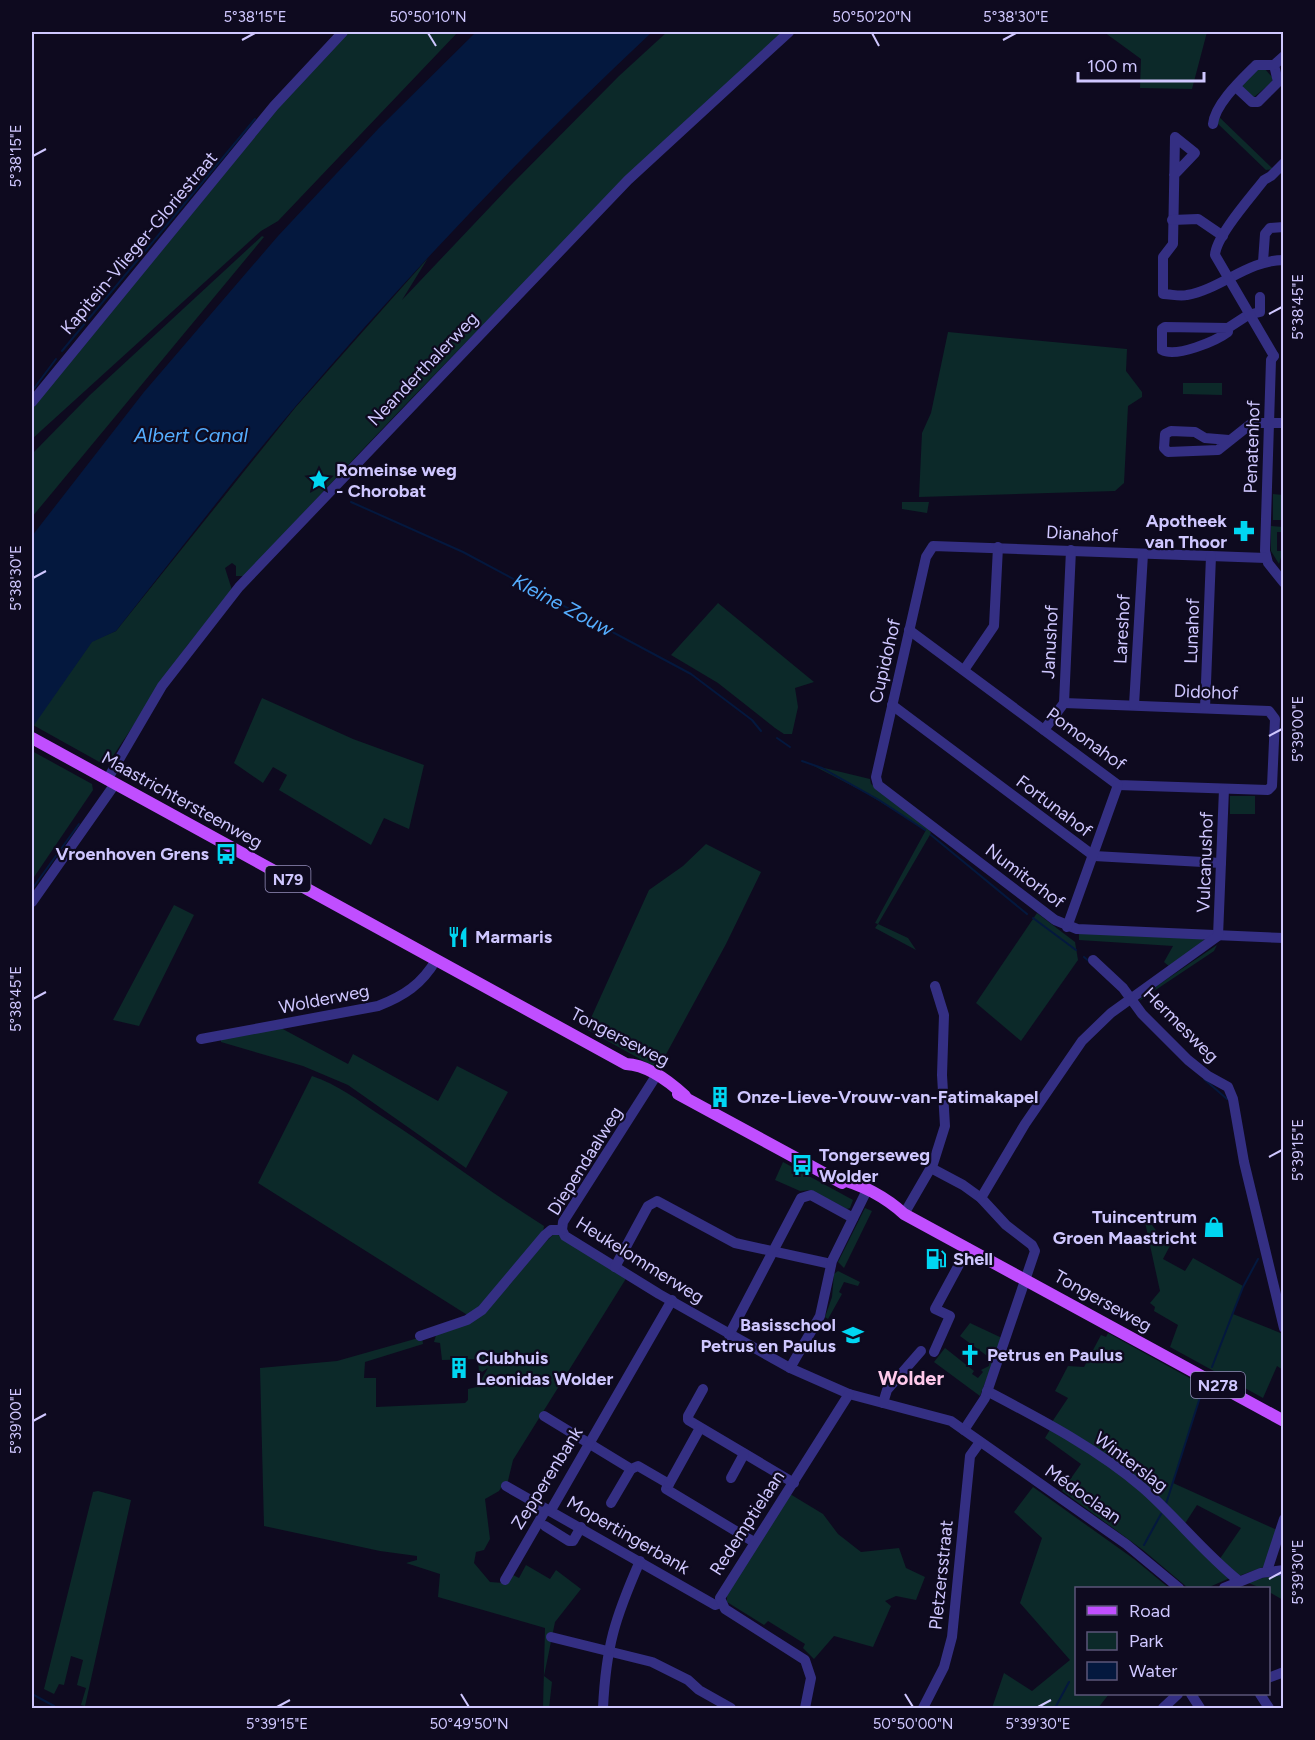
<svg xmlns="http://www.w3.org/2000/svg" width="1315" height="1740" viewBox="0 0 1315 1740" font-family="Figtree,sans-serif">
	<style>
		.green { fill: #0c2929 }
		.water { fill: #04183e }
		.lines { fill: none; stroke-linecap: round; stroke-linejoin: round }
		.stream { stroke: #04183e; stroke-width: 2 }
		.minor { stroke: #342f83; stroke-width: 10 }
		.major { stroke: #c04eff; stroke-width: 12 }
		.ticks { fill: none; stroke: #cfc7ff; stroke-width: 2 }
		.labels { text-anchor: middle; dominant-baseline: central; stroke-width: 4.5; stroke-linejoin: round; paint-order: stroke }
		.shield { fill: #0e0a1f; stroke: #958ebc; stroke-width: 1.5 }
		.shield-label { font-size: 16px; font-weight: bold; fill: #cfc7ff }
		.street-label { font-size: 18px; fill: #cfc7ff; stroke: #0e0a1f }
		.poi-label { font-size: 18px; font-weight: bold; fill: #cfc7ff; stroke: #0e0a1f; text-anchor: start }
		.water-label { font-size: 20px; font-style: italic; fill: #55aeff; stroke: #0e0a1f }
		.neighbourhood-label { font-size: 20px; font-weight: bold; fill: #ffc9eb; stroke: #0e0a1f }
		.neatline { fill: none; stroke: #cfc7ff; stroke-width: 2 }
		.ticks-label { font-size: 15px; text-anchor: middle; fill: #cfc7ff }
	</style>
	<rect width="100%" height="100%" fill="#0e0a1f"/>
	<g class="green">
		<path d="M347 32H458L278 221 261 231 32 439V405L251 137Z"/>
		<path d="M667 32H786C599 206 417 386 246 576H236V566L232 563 225 568 232 590 186 647 113 756 103 764 33 725 92 641 116 631 295 408 428 258 402 300 510 186 619 76Z"/>
		<path d="M1104 32H1207L1192 89 1140 88 1141 59Z"/>
		<path d="M1258 68H1264L1272 77V82L1253 98 1242 88 1243 82Z"/>
		<path d="M1216 114 1273 169 1266 170 1216 122Z"/>
		<path d="M262 236 264 237 32 517V454L90 395Z"/>
		<path d="M948 332 1127 349 1126 371 1142 392V397L1128 406 1124 483 1115 491 919 497 922 433 931 413Z"/>
		<path d="M1183 383H1222V395L1183 394Z"/>
		<path d="M1273 494 1283 495V520H1273Z"/>
		<path d="M902 502H929L927 513 902 509Z"/>
		<path d="M1271 526 1283 527V532H1277V551H1283L1279 564 1271 551Z"/>
		<path d="M718 603 814 682 795 688 798 707 792 734H784L775 728 718 683 671 655Z"/>
		<path d="M262 698 353 739 424 765 409 829 384 818 371 845 279 790 287 775 273 767 263 783 234 763Z"/>
		<path d="M32 751 92 784 93 790 32 880Z"/>
		<path d="M812 765 870 779 871 784 927 826 931 833 878 924 908 938 916 950 875 928 878 924 875 923 926 830 866 793Z"/>
		<rect x="1230" y="796" width="25" height="18"/>
		<path d="M706 844 761 872 726 944 658 1069 586 1029 649 890 683 866Z"/>
		<path d="M174 905 194 915 139 1026 113 1020Z"/>
		<path d="M1037 913 1075 942 1078 960 1021 1041 976 1003Z"/>
		<path d="M1079 931 1203 938 1204 944 1170 967 1164 962 1173 946 1079 940Z"/>
		<path d="M1217 945 1214 951 1139 1001 1142 996Z"/>
		<path d="M279 1027 348 1064 353 1054 438 1101 457 1066 508 1092 466 1168 348 1085 303 1066 221 1042V1038Z"/>
		<path d="M312 1076C337 1084 359 1101 380 1115 436 1151 488 1191 544 1226L543 1232 483 1305 469 1316 258 1183Z"/>
		<path d="M783 1162 853 1200 850 1208 847 1209 811 1190 800 1191 775 1180Z"/>
		<path d="M865 1208 872 1211 844 1268 838 1262Z"/>
		<path d="M1143 1213 1158 1233 1173 1240 1163 1259 1185 1271 1193 1258 1243 1286 1233 1314 1283 1334V1370L1277 1366 1263 1398 1170 1347 1178 1325 1154 1311 1155 1307 1150 1303 1160 1291Z"/>
		<path d="M555 1233 627 1277 513 1460 507 1485 504 1483 499 1491 485 1499 490 1539 484 1550 476 1552 474 1563 490 1582 503 1583 513 1575 519 1578 526 1565 550 1579 556 1570 581 1589 555 1622 544 1676 552 1682 549 1708H543L545 1628 438 1597 440 1574 406 1563 417 1560V1556L380 1551 264 1526 260 1368 337 1361 422 1337 423 1344 365 1362 364 1378H376V1407L465 1403 468 1400V1389L477 1387 488 1368 482 1372H479L478 1359 442 1360 440 1343 434 1342 436 1335 459 1326Z"/>
		<path d="M838 1271 860 1282 858 1286 844 1282 839 1292 842 1294 828 1319 825 1317 832 1297 834 1274Z"/>
		<path d="M970 1323 1002 1338 980 1396 934 1362 945 1348 974 1371 972 1374 978 1378 983 1372 981 1370 989 1366 990 1358 960 1336Z"/>
		<path d="M1108 1333 1204 1386 1173 1483 1277 1530 1266 1566 1236 1577 1219 1560 1241 1528 1197 1505 1184 1525 1052 1422 1068 1398 1055 1391 1068 1366 1084 1367 1101 1335 1106 1337Z"/>
		<path d="M1051 1428 1130 1479 1230 1578 1207 1588H1188L1143 1550 1062 1491 1081 1464 1045 1438Z"/>
		<path d="M1033 1487 1134 1559 1169 1588H1076V1694H1109L1098 1708H992L1004 1673 1032 1691 1070 1660 1020 1603 1042 1538 1014 1512Z"/>
		<path d="M98 1491 131 1500 85 1706 81 1705 86 1688 77 1685 83 1660 71 1656 64 1685 59 1684 54 1694 44 1689 93 1492Z"/>
		<path d="M790 1494 823 1514 838 1534 861 1552 899 1548 906 1568 925 1577 916 1600 896 1596 885 1601 891 1606 873 1647 834 1636 814 1659 803 1648 805 1644 768 1621 764 1625 727 1602V1595Z"/>
		<path d="M1283 1573V1600L1269 1592 1268 1588H1261L1246 1582Z"/>
	</g>
	<path class="water" d="M476 32H652C526 150 407 276 295 407 233 480 175 556 116 631L92 642 32 728V536L144 392 278 236 379 128Z"/>
	<g class="lines">
		<g class="stream">
			<path d="M62 351 255 119"/>
			<path d="M32 391 56 359"/>
			<path d="M351 502 463 552 691 674 752 720 761 731"/>
			<path d="M777 738 790 747"/>
			<path d="M802 761 822 768 879 800 925 830"/>
			<path d="M931 835 1027 914"/>
			<path d="M32 889 79 824"/>
			<path d="M1033 918 1076 950"/>
			<path d="M1084 957 1090 962"/>
			<path d="M1204 1079 1227 1099"/>
			<path d="M1212 1367 1243 1287 1258 1259"/>
			<path d="M1166 1504 1202 1391"/>
			<path d="M1144 1545 1161 1514"/>
			<path d="M32 1694 54 1706"/>
			<path d="M1055 1708 1069 1682"/>
		</g>
		<g class="minor">
			<path d="M1237 88 1252 102H1258L1278 82 1274 65"/>
			<path d="M1213 124C1215 104 1241 80 1256 65H1274L1284 56"/>
			<path d="M1174 175 1195 153 1175 137 1173 244 1163 257V294C1171 294 1180 297 1187 295 1221 289 1248 260 1284 260"/>
			<path d="M1172 220 1198 219 1223 236"/>
			<path d="M1263 262 1265 234 1270 228 1284 227"/>
			<path d="M1228 328V332C1216 341 1176 358 1162 350V329L1165 327 1228 328 1248 315 1260 312V297"/>
			<path d="M1274 356 1271 360 1265 551 1268 563 1284 583"/>
			<path d="M1274 356 1215 255C1216 236 1251 197 1264 180L1271 176 1284 163"/>
			<path d="M32 402 274 106 343 32"/>
			<path d="M1229 440 1205 438 1195 432 1171 431 1165 434 1164 448 1168 452 1218 450 1252 423H1284"/>
			<path d="M1266 558 933 546 926 557 876 777 878 785 1055 920 1077 929 1284 938"/>
			<path d="M909 630 1118 785 1268 790 1272 786 1275 719 1269 711 1064 703"/>
			<path d="M964 670 994 626 998 547"/>
			<path d="M892 705 1094 856 1221 863"/>
			<path d="M1134 705 1143 554"/>
			<path d="M1205 708 1211 556"/>
			<path d="M1044 730 1064 703 1071 550"/>
			<path d="M107 780 162 686 239 587 628 180 789 32"/>
			<path d="M32 902 115 784"/>
			<path d="M1067 927 1118 785"/>
			<path d="M1093 960 1123 988 1142 1014 1188 1060 1208 1076 1228 1087 1233 1099 1244 1162 1284 1328"/>
			<path d="M201 1039 378 1006C404 996 422 984 436 960"/>
			<path d="M931 1168 963 1185 981 1198 1006 1225 1032 1245 1035 1251 985 1398 964 1430"/>
			<path d="M981 1198 1025 1124 1082 1041 1111 1013 1218 936 1224 789"/>
			<path d="M904 1214 933 1164 945 1126 942 1075 944 1015 935 986"/>
			<path d="M562 1230 565 1236 659 1294 790 1368 849 1394 951 1421 1126 1544 1179 1588"/>
			<path d="M562 1230 563 1222 656 1076"/>
			<path d="M615 1267 648 1206 657 1201 735 1243 831 1264"/>
			<path d="M729 1335 801 1198 811 1195 853 1218"/>
			<path d="M420 1336 467 1320 482 1310 545 1235 551 1230H562"/>
			<path d="M934 1352 950 1316 935 1309 968 1248"/>
			<path d="M790 1368 820 1316 832 1261 867 1190"/>
			<path d="M703 1389 688 1416V1420L794 1483"/>
			<path d="M987 1391C1040 1419 1098 1449 1143 1488 1177 1518 1204 1553 1239 1581"/>
			<path d="M883 1403 887 1390 921 1351"/>
			<path d="M544 1416 631 1469 638 1466 669 1484 666 1489 754 1542"/>
			<path d="M731 1478 744 1454"/>
			<path d="M669 1484 700 1428"/>
			<path d="M506 1486 715 1605 721 1603"/>
			<path d="M611 1503 631 1469"/>
			<path d="M545 1526 569 1541H573L581 1527"/>
			<path d="M1267 1571 1284 1519"/>
			<path d="M505 1580 545 1511 551 1510 672 1300"/>
			<path d="M1224 1588 1261 1573 1284 1570"/>
			<path d="M551 1637 652 1662 688 1680 699 1690 731 1708"/>
			<path d="M1268 1678 1284 1672"/>
			<path d="M1191 1694 1200 1708"/>
			<path d="M1260 1694 1269 1708"/>
			<path d="M603 1708C606 1646 615 1618 640 1561"/>
			<path d="M805 1708 811 1678 805 1660 725 1609 720 1598 849 1394"/>
			<path d="M923 1708 944 1667 952 1637 970 1456 980 1442"/>
			<path d="M1163 1708 1178 1694"/>
		</g>
		<g class="major">
			<path d="M32 738 626 1064C647 1065 670 1082 685 1096"/>
			<path d="M678 1094 842 1183"/>
			<path d="M838 1179C860 1183 887 1198 904 1214L1284 1421"/>
		</g>
	</g>
	<path class="ticks" d="M428 33 436 46M872 33 879 46M242 40 255 33M1003 40 1016 33M33 156 46 149M1269 314 1282 307M33 578 46 571M1269 736 1282 729M33 999 46 992M1269 1157 1282 1150M33 1421 46 1414M1269 1579 1282 1572M461 1694 469 1707M905 1694 913 1707M277 1707 290 1700M1038 1707 1051 1700"/>
	<defs>
		<symbol id="sight-bare" viewBox="-9 -9 18 18"><path d="M0-6L1.8-2.2L6-1.7L2.9 1.2L3.7 5.4L0 3.3L-3.7 5.4L-2.9 1.2L-6-1.7L-1.8-2.2Z" fill="#00d6f2" stroke="#0e0a1f" stroke-width="2.5" paint-order="stroke"/></symbol>
		<symbol id="pharmacy-bare" viewBox="-9 -9 18 18"><path d="M-2-6h4v4h4v4h-4v4h-4v-4h-4v-4h4Z" fill="#00d6f2" stroke="#0e0a1f" stroke-width="2.5" paint-order="stroke"/></symbol>
		<symbol id="bus-bare" viewBox="-9 -9 18 18"><path d="M-5-6H5V4H4V6H2V4H-2V6H-4V4H-5ZM-3.5-4V0h7V-4ZM-3.5 1.2v1.5H-2V1.2ZM2 1.2v1.5H3.5V1.2Z" fill="#00d6f2" stroke="#0e0a1f" stroke-width="2.5" paint-order="stroke"/></symbol>
		<symbol id="restaurant-bare" viewBox="-9 -9 18 18"><path d="M-5-6h1v4h1v-4h1v4h1v-4h1v5L-1.5 .5V6h-2V.5L-5-1ZM5-6V6H3V1.5H1.5Q1.5-4 5-6Z" fill="#00d6f2" stroke="#0e0a1f" stroke-width="2.5" paint-order="stroke"/></symbol>
		<symbol id="building-bare" viewBox="-9 -9 18 18"><path d="M-4-6H4V6H1V3H-1V6H-4ZM-2.5-4.3h1.7v1.8h-1.7ZM.8-4.3h1.7v1.8H.8ZM-2.5-1h1.7V.8h-1.7ZM.8-1h1.7V.8H.8Z" fill="#00d6f2" stroke="#0e0a1f" stroke-width="2.5" paint-order="stroke"/></symbol>
		<symbol id="shop-bare" viewBox="-9 -9 18 18"><path d="M-5-2.5h2.3a2.7 3.5 0 0 1 5.4 0H5L5.5 6h-11ZM-1.5-2.5h3a1.5 2.3 0 0 0-3 0Z" fill="#00d6f2" stroke="#0e0a1f" stroke-width="2.5" paint-order="stroke"/></symbol>
		<symbol id="fuel-bare" viewBox="-9 -9 18 18"><path d="M-5.5-6h7V0h2V4h1.3V-2.5L3-4.5l.8-.8L6-3V5H2.5V1h-1V6h-7ZM-4.2-4.7v3.2H.2V-4.7Z" fill="#00d6f2" stroke="#0e0a1f" stroke-width="2.5" paint-order="stroke"/></symbol>
		<symbol id="school-bare" viewBox="-9 -9 18 18"><path d="M0-5L7-2L0 1L-7-2ZM-4 1L0 2.5L4 1V4Q0 6-4 4Z" fill="#00d6f2" stroke="#0e0a1f" stroke-width="2.5" paint-order="stroke"/></symbol>
		<symbol id="church-bare" viewBox="-9 -9 18 18"><path d="M-1.2-6h2.4v3.5h3.3v2.4h-3.3V6h-2.4V-.1h-3.3v-2.4h3.3Z" fill="#00d6f2" stroke="#0e0a1f" stroke-width="2.5" paint-order="stroke"/></symbol>
	</defs>
	<g fill-rule="evenodd">
		<use href="#sight-bare" x="304" y="465" width="30" height="30"/>
		<use href="#pharmacy-bare" x="1229" y="516" width="30" height="30"/>
		<use href="#bus-bare" x="211" y="839" width="30" height="30"/>
		<use href="#restaurant-bare" x="443" y="922" width="30" height="30"/>
		<use href="#building-bare" x="705" y="1082" width="30" height="30"/>
		<use href="#bus-bare" x="787" y="1150" width="30" height="30"/>
		<use href="#shop-bare" x="1199" y="1212" width="30" height="30"/>
		<use href="#fuel-bare" x="921" y="1244" width="30" height="30"/>
		<use href="#school-bare" x="838" y="1320" width="30" height="30"/>
		<use href="#church-bare" x="955" y="1340" width="30" height="30"/>
		<use href="#building-bare" x="444" y="1353" width="30" height="30"/>
	</g>
	<g class="labels">
		<g class="shield">
			<rect x="265.5" y="866" width="45" height="26" rx="4.5"/>
			<rect x="1191" y="1372" width="54" height="26" rx="4.5"/>
		</g>
		<g class="shield-label">
			<text x="288" y="879">N79</text>
			<text x="1218" y="1385">N278</text>
		</g>
		<g class="street-label">
			<text transform="translate(139 243) rotate(-50)">Kapitein-Vlieger-Gloriestraat</text>
			<text transform="translate(423 369) rotate(-46)">Neanderthalerweg</text>
			<text transform="translate(1252 447) rotate(-88)">Penatenhof</text>
			<text transform="translate(1082 534) rotate(3)">Dianahof</text>
			<text transform="translate(1122 629) rotate(-87)">Lareshof</text>
			<text transform="translate(1192 631) rotate(-88)">Lunahof</text>
			<text transform="translate(1050 642) rotate(-87)">Janushof</text>
			<text transform="translate(885 661) rotate(-77)">Cupidohof</text>
			<text transform="translate(1206 692) rotate(2)">Didohof</text>
			<text transform="translate(1086 739) rotate(36)">Pomonahof</text>
			<text transform="translate(182 800) rotate(29)">Maastrichtersteenweg</text>
			<text transform="translate(1054 806) rotate(37)">Fortunahof</text>
			<text transform="translate(1205 862) rotate(-88)">Vulcanushof</text>
			<text transform="translate(1025 876) rotate(37)">Numitorhof</text>
			<text transform="translate(324 999) rotate(-11)">Wolderweg</text>
			<text transform="translate(1181 1025) rotate(45)">Hermesweg</text>
			<text transform="translate(620 1037) rotate(27)">Tongerseweg</text>
			<text transform="translate(585 1161) rotate(-58)">Diependaalweg</text>
			<text transform="translate(640 1260) rotate(32)">Heukelommerweg</text>
			<text transform="translate(1103 1301) rotate(29)">Tongerseweg</text>
			<text transform="translate(1131 1462) rotate(37)">Winterslag</text>
			<text transform="translate(547 1478) rotate(-58)">Zepperenbank</text>
			<text transform="translate(1083 1494) rotate(35)">Médoclaan</text>
			<text transform="translate(747 1523) rotate(-57)">Redemptielaan</text>
			<text transform="translate(628 1535) rotate(30)">Mopertingerbank</text>
			<text transform="translate(941 1575) rotate(-84)">Pletzersstraat</text>
		</g>
		<g class="poi-label">
			<text x="336" y="470">Romeinse weg<tspan x="336" dy="21">- Chorobat</tspan></text>
			<text x="1227" y="521" text-anchor="end">Apotheek<tspan x="1227" dy="21">van Thoor</tspan></text>
			<text x="209" y="854" text-anchor="end">Vroenhoven Grens</text>
			<text x="475" y="937">Marmaris</text>
			<text x="737" y="1097">Onze-Lieve-Vrouw-van-Fatimakapel</text>
			<text x="819" y="1155">Tongerseweg<tspan x="819" dy="21">Wolder</tspan></text>
			<text x="1197" y="1217" text-anchor="end">Tuincentrum<tspan x="1197" dy="21">Groen Maastricht</tspan></text>
			<text x="953" y="1259">Shell</text>
			<text x="836" y="1325" text-anchor="end">Basisschool<tspan x="836" dy="21">Petrus en Paulus</tspan></text>
			<text x="987" y="1355">Petrus en Paulus</text>
			<text x="476" y="1358">Clubhuis<tspan x="476" dy="21">Leonidas Wolder</tspan></text>
		</g>
		<g class="water-label">
			<text x="191" y="435">Albert Canal</text>
			<text transform="translate(563 605) rotate(28)">Kleine Zouw</text>
		</g>
		<g class="neighbourhood-label">
			<text x="911" y="1378">Wolder</text>
		</g>
	</g>
	<rect width="1315" height="1740" fill="none" stroke="#0e0a1f" stroke-width="66"/>
	<rect x="1075" y="1587" width="195" height="108" fill="#0e0a1f" stroke="#5b5679" stroke-width="1.5"/>
	<rect x="1087" y="1606" width="30" height="9" fill="#c04eff" stroke="#5b5679" stroke-width="1.5"/>
	<text x="1129" y="1617" font-size="18" fill="#cfc7ff">Road</text>
	<rect x="1087" y="1632" width="30" height="18" fill="#0c2929" stroke="#5b5679" stroke-width="1.5"/>
	<text x="1129" y="1647" font-size="18" fill="#cfc7ff">Park</text>
	<rect x="1087" y="1662" width="30" height="18" fill="#04183e" stroke="#5b5679" stroke-width="1.5"/>
	<text x="1129" y="1677" font-size="18" fill="#cfc7ff">Water</text>
	<path d="M1078 72v9h126v-9" fill="none" stroke="#cfc7ff" stroke-width="3"/>
	<text x="1087" y="72" font-size="18" fill="#cfc7ff" stroke="#0e0a1f" stroke-width="4.5" paint-order="stroke">100 m</text>
	<rect x="33" y="33" width="1249" height="1674" class="neatline"/>
	<g class="ticks-label">
		<text x="255" y="22">5°38'15"E</text>
		<text x="428" y="22">50°50'10"N</text>
		<text x="872" y="22">50°50'20"N</text>
		<text x="1016" y="22">5°38'30"E</text>
		<text transform="translate(16 156) rotate(-90)" y="5">5°38'15"E</text>
		<text transform="translate(1298 307) rotate(-90)" y="5">5°38'45"E</text>
		<text transform="translate(16 578) rotate(-90)" y="5">5°38'30"E</text>
		<text transform="translate(1298 729) rotate(-90)" y="5">5°39'00"E</text>
		<text transform="translate(16 999) rotate(-90)" y="5">5°38'45"E</text>
		<text transform="translate(1298 1150) rotate(-90)" y="5">5°39'15"E</text>
		<text transform="translate(16 1421) rotate(-90)" y="5">5°39'00"E</text>
		<text transform="translate(1298 1572) rotate(-90)" y="5">5°39'30"E</text>
		<text x="277" y="1729">5°39'15"E</text>
		<text x="469" y="1729">50°49'50"N</text>
		<text x="913" y="1729">50°50'00"N</text>
		<text x="1038" y="1729">5°39'30"E</text>
	</g>
</svg>
